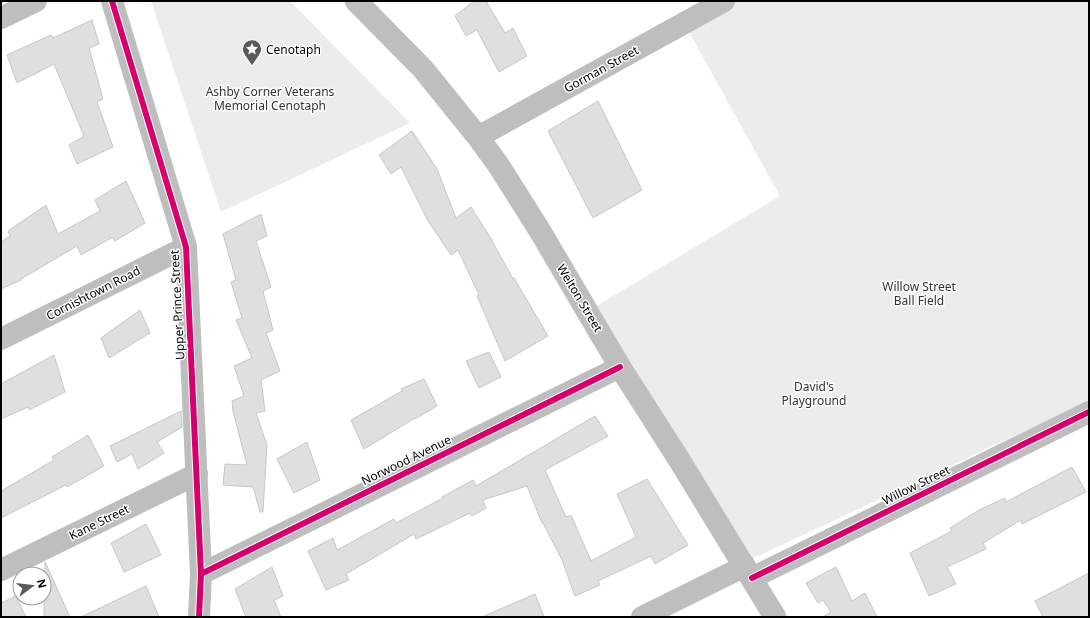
<svg xmlns="http://www.w3.org/2000/svg" width="1090" height="618" viewBox="0 0 1090 618" font-family="'Noto Sans',sans-serif">
	<style>
		.green { fill: #ececec }
		.building { fill: #dfdfdf; stroke: #c7c7c7 }
		.lines { fill: none; stroke-linecap: round; stroke-linejoin: round }
		.primary-casing { stroke: #dbdbdb; stroke-width: 23 }
		.street { stroke: #bebebe; stroke-width: 22 }
		.primary { stroke: #bebebe; stroke-width: 22 }
		.cycleway-casing { stroke: #fff; stroke-width: 8 }
		.cycleway { stroke: #d6006c; stroke-width: 6 }
		.labels { text-anchor: middle; dominant-baseline: central; stroke-width: 3; stroke-linejoin: round; paint-order: stroke }
		.poi-label { font-size: 12px; fill: #000; stroke: #fff; text-anchor: start }
		.street-label { font-size: 12px; fill: #000; stroke: #fff }
		.park-label { font-size: 12px; fill: #333; stroke: #fff }
	</style>
	<rect width="100%" height="100%" fill="#fff"/>
	<g class="green">
		<path d="M151 1H290L410 123 221 212Z"/>
		<path d="M724 1H1089V401L741 564 588 311 780 196 684 23Z"/>
	</g>
	<g class="building">
		<path d="M474 1H486L505 33 513 28 527 56 499 72 477 30 466 36 455 16Z"/>
		<path d="M92 20 99 44 89 48 103 99 97 102 113 147 77 164 69 145 84 136 54 64 17 83 7 55 51 35 53 38Z"/>
		<path d="M598 101 642 190 593 218 548 131Z"/>
		<path d="M412 131 437 169 456 218 471 207 490 237 513 279 514 278 548 336 505 361 477 296 479 295 458 250 451 255 428 221 401 167 391 174 379 155Z"/>
		<path d="M126 181 145 223 115 241 113 237 81 255 77 246 21 279V280L1 289V242L10 236 8 231 46 205 58 234 100 211 95 200Z"/>
		<path d="M261 214 267 236 256 241 271 287 263 291 273 330 266 333 280 371 261 380 265 411 256 413 267 445 263 512H260L253 487 223 485 225 464 247 465 233 411 232 401 244 396 234 366 252 358 236 320 242 318 231 282 236 280 223 234Z"/>
		<path d="M140 310 150 333 109 358 101 338Z"/>
		<path d="M489 352 501 377 479 388 466 361Z"/>
		<path d="M54 355 65 392 29 410 28 407 1 419V384Z"/>
		<path d="M424 379 437 406 415 419V418L364 449 351 420 402 391 401 389Z"/>
		<path d="M181 411 182 427 157 442 164 453 138 469 132 454 117 462 110 446Z"/>
		<path d="M595 416 608 436 545 470 566 517 571 515 591 561 636 537 617 494 647 479 688 545 655 564 651 556 598 581 600 585 575 596 562 560 543 523H542L527 486 483 500 486 508 472 516 470 513 416 539 414 534 346 574 349 580 326 590 308 551 333 538 337 550 394 519 396 523 443 498 442 497 473 480 476 486Z"/>
		<path d="M88 435 104 466 67 487 66 485 1 518V491L54 460 52 457Z"/>
		<path d="M307 442 320 480 294 493 277 459Z"/>
		<path d="M1072 467 1086 492 1022 524 1021 520 983 543 986 549 947 567 956 584 929 596 910 553 952 531 950 528 979 510 1005 498 1006 502Z"/>
		<path d="M146 524 161 555 124 572 111 543Z"/>
		<path d="M45 562 70 617H44Z"/>
		<path d="M272 567 283 596 274 600 281 617H246L235 589Z"/>
		<path d="M836 567 852 601 865 593 877 617H823L831 612 823 600 818 603 806 583Z"/>
		<path d="M1089 573V617H1043L1035 601Z"/>
		<path d="M146 586 159 617H81Z"/>
		<path d="M535 594 544 617H482Z"/>
		<path d="M16 596 26 617H1V603Z"/>
	</g>
	<g class="lines">
		<defs>
			<path id="primary" d="M356 1 423 69 478 137 499 166 540 231 620 367 680 461 775 617"/>
		</defs>
		<use href="#primary" class="primary-casing"/>
		<g class="street">
			<path d="M112 1 186 247 201 574 199 617"/>
			<path d="M1 18 36 1"/>
			<path d="M478 137 724 1"/>
			<path d="M1 339 186 247"/>
			<path d="M1 570 197 474"/>
			<path d="M201 574 620 367"/>
			<path d="M752 578 1089 412"/>
			<path d="M642 617 745 566"/>
		</g>
		<use href="#primary" class="primary"/>
		<defs>
			<g id="cycleway">
				<path d="M112 1 186 247 201 574 199 617"/>
				<path d="M201 574 620 367"/>
				<path d="M752 578 1089 412"/>
			</g>
		</defs>
		<use href="#cycleway" class="cycleway-casing"/>
		<use href="#cycleway" class="cycleway"/>
	</g>
	<defs>
		<symbol id="sight-pin" viewBox="-11 -11 22 30"><path d="M0 17L-7.5 6A9.5 9.5 0 1 1 7.5 6Z" fill="#595959" stroke="#fff"/><path d="M0-6L1.8-2.2L6-1.7L2.9 1.2L3.7 5.4L0 3.3L-3.7 5.4L-2.9 1.2L-6-1.7L-1.8-2.2Z" fill="#fff"/></symbol>
	</defs>
	<g fill-rule="evenodd">
		<use href="#sight-pin" x="241" y="38" width="22" height="30"/>
	</g>
	<g class="labels">
		<g class="poi-label">
			<text x="266" y="49">Cenotaph</text>
		</g>
		<g class="street-label">
			<text transform="translate(601 69) rotate(-29)">Gorman Street</text>
			<text transform="translate(93 293) rotate(-27)">Cornishtown Road</text>
			<text transform="translate(580 298) rotate(59)">Welton Street</text>
			<text transform="translate(177 305) rotate(-93)">Upper Prince Street</text>
			<text transform="translate(406 460) rotate(-26)">Norwood Avenue</text>
			<text transform="translate(916 485) rotate(-26)">Willow Street</text>
			<text transform="translate(99 522) rotate(-26)">Kane Street</text>
		</g>
		<g class="park-label">
			<text x="270" y="91">Ashby Corner Veterans<tspan x="270" dy="14">Memorial Cenotaph</tspan></text>
			<text x="919" y="286">Willow Street<tspan x="919" dy="14">Ball Field</tspan></text>
			<text x="814" y="386">David's<tspan x="814" dy="14">Playground</tspan></text>
		</g>
	</g>
	<rect width="1090" height="618" fill="none" stroke="#000000" stroke-width="4"/>
	<g transform="translate(32 586) rotate(75)"><circle r="19" fill="#ffffff" stroke="#999999"/>
	<path d="M0-3L7 15L0 10L-7 15Z" fill="#595959"/>
	<text y="-6" font-size="11" font-weight="bold" text-anchor="middle" fill="#000000">N</text>
	</g>
</svg>
